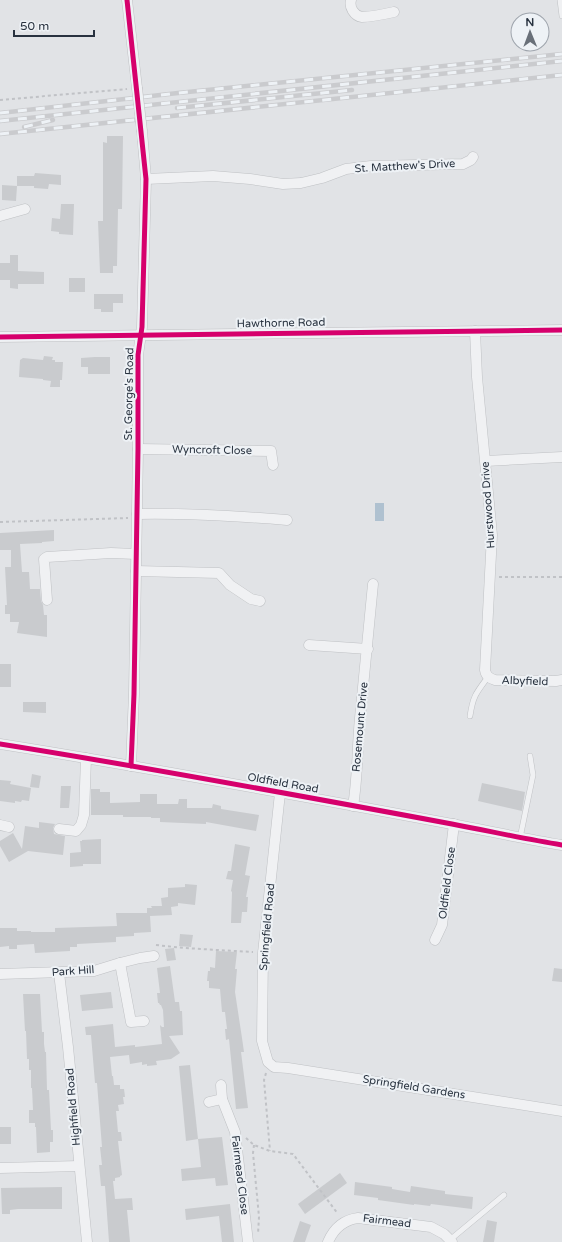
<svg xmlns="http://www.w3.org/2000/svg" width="562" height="1242" viewBox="0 0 562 1242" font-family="'Varela Round',sans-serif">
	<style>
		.water { fill: #afc1d0 }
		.building { fill: #c9cbce }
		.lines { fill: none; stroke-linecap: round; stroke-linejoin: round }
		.service-casing { stroke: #bfc1c4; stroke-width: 6 }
		.minor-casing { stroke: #bfc1c4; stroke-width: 11 }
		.path { stroke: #c0c2c6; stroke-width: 2; stroke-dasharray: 3 3; stroke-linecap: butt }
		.service { stroke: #f0f1f3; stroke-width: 5 }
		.minor { stroke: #f0f1f3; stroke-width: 10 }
		.rail-casing { stroke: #cacbce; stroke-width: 4.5 }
		.rail { stroke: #eef2f6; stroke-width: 3; stroke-dasharray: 9; stroke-linecap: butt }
		.minor-bridge-casing { stroke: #bfc1c4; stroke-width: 11; stroke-linecap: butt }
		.minor-bridge { stroke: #f0f1f3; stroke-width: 10 }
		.cycleway-casing { stroke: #eef2f6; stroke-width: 8 }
		.cycleway { stroke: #d6006c; stroke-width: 5 }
		.labels { text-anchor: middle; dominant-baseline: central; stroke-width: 4; stroke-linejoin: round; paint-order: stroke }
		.street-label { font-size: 11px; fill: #28323f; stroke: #eef2f6 }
	</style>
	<rect width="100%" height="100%" fill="#e1e3e6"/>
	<rect class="water" x="375" y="503" width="9" height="18"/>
	<g class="building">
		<path d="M107 136H123L122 209H118L117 266H113V273H100L98 221H103V142L107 143Z"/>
		<path d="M35 173 61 175V185L49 184 48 189 34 188V186H17V176H34Z"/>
		<path d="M2 185 17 186 16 201 2 200Z"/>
		<path d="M61 204H74L73 235 59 234V232L51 231 52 218 60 219Z"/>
		<path d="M10 255H18V271L44 272V284H18V289L10 288V280H0V263H10Z"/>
		<rect x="69" y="278" width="16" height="14"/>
		<path d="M94 294H123V303H113V312H101V309H94Z"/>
		<path d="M44 356 53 357 52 360H55V362H63L62 380H60V387H50L51 381 43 380V379L19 377 20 360 23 358 43 360Z"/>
		<path d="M95 357H110V374H88V367H81V358Z"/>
		<path d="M54 530V541L42 542V543L20 544 22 572H29L30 589H40L41 601 43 605 44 615H47V637L17 633 19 622H10V614H5V605H7L5 567H11V550H0V533Z"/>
		<rect x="0" y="664" width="11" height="23"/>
		<path d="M23 702H46V713L23 712Z"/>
		<path d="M32 774 41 776 39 788 30 787Z"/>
		<path d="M0 780 11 781 10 784 31 788 29 801 22 800 21 802 15 801V803L0 801Z"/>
		<path d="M482 783 525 792 522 811 478 801Z"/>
		<path d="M61 786H71L69 808H60Z"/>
		<path d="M91 789H100V792H110V803L140 802V794H157V804H178L179 799H187V808H212L213 804 221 806V809L259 815 256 831 206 822V824L160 822V818H151V817H123V815H91Z"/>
		<path d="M39 822 55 824 53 828 54 834 65 836 63 855 28 851 9 862 0 846V841L13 833 22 849 25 826 39 828Z"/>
		<path d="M101 839V864H83V866L70 867V853L81 852 80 841H82V840Z"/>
		<path d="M235 844 250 847 245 875 250 876 246 897H248L247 912H242L241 923H231L232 892 231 891 233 880 226 879 228 871H231Z"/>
		<path d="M185 884 197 885 195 905 178 903V906L171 907 172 915 150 916 151 932 134 933V936L116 937V942L77 944V947H70V951L35 953 34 944 17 945V949H9V946L0 947V928H17V931H31V932H55V928L117 926 116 913H147V908H152L151 906H162L161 898 168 897V888L185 887Z"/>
		<path d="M180 934 193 935 191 947 179 946Z"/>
		<path d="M174 948 176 960 167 961 165 949Z"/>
		<path d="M216 951 237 952 235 969H237L235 992 242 1038 244 1052H241L248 1108 236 1109 229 1039 226 1040 225 1029H227L225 1012H222L220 989 209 988V981H207L208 971H210V967L215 968Z"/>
		<path d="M170 966 175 1002H179L180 1011H182L183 1035 169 1036 180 1053 171 1059 156 1061 157 1065 147 1066V1064L142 1065V1062L130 1064 129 1055 110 1057 112 1076H113L114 1085H120V1089H124L125 1097H123L124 1104 118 1105 119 1111H116L118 1132H121L122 1141H118L122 1175 120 1176V1177L115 1178V1181H113L115 1199 132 1198 133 1210H127L130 1242H109L105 1186H101L99 1165H102L100 1147H102L97 1083H95L91 1035H86L85 1027 113 1024 115 1047 135 1045V1047L162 1044 160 1025 162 1027H164L163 1010 161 1005H160L159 1003H158L157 993H160L157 968Z"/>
		<path d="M554 968 562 969V982L552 981Z"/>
		<path d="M111 992 113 1008 82 1011 80 995Z"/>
		<path d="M23 994H40L42 1032H44V1044L45 1052H46L47 1090H49L51 1130H53V1142H50V1152L37 1153 36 1127H35V1123H29V1110H33L32 1088H31V1070H29V1059H27L26 1031H25Z"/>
		<path d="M190 1065 198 1139 186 1141 179 1066Z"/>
		<rect x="0" y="1127" width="11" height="17"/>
		<path d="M222 1137 228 1185 216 1186 215 1178 182 1181 181 1169 201 1167 198 1139Z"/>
		<path d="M340 1173 347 1183 305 1214 298 1204Z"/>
		<path d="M355 1182 392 1187V1189L410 1192 411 1186 445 1191V1194L473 1197 472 1209 431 1204 430 1206 414 1204V1205L378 1200V1198L354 1195Z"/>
		<path d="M62 1187V1209H18L10 1210V1214H2L1 1188Z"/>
		<path d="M230 1204 234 1242H222L219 1216 186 1220 185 1209Z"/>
		<path d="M487 1220 497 1222 494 1242H483Z"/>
		<path d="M300 1221 311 1225 307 1236 305 1242H293Z"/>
	</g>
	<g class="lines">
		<defs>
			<g id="service">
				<path d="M560 0 562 16"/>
				<path d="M470 716C473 696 476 693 488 677"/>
				<path d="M520 838 533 775 530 756"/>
				<path d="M451 1239 504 1195"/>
			</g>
			<g id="minor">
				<path d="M127 0 137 88"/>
				<path d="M351 0C349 7 354 16 362 17 370 17 385 14 394 12"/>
				<path d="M146 179 213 176 250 179 283 184 301 183 322 178 346 169 371 166 463 164 471 160 473 157"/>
				<path d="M0 216 25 209"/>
				<path d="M475 331 477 377 492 535 485 670C486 676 489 678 495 680L556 681 562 680"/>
				<path d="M0 337 562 330"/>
				<path d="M138 449 271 451 273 465"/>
				<path d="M486 461 562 457"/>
				<path d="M137 514C187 513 237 516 287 520"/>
				<path d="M136 571 219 573 230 585 251 599 260 601"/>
				<path d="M47 600 44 559 47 557 111 553 136 554"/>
				<path d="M309 645 368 649"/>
				<path d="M0 744C151 768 302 796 452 824 489 831 525 839 562 845"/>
				<path d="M131 766 134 694 138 449V355L142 327 146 179 142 131"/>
				<path d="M280 793 263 953 262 1041 268 1062 274 1067 288 1068 562 1111"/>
				<path d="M353 806C358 777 357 747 360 718 364 673 369 629 373 584"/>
				<path d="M0 825 9 827"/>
				<path d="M59 829 76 831 81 825 84 815 86 758"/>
				<path d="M435 940 442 925 454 824"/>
				<path d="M120 963 140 958 154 956"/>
				<path d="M59 973 68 1047 87 1242"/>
				<path d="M0 974 94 971 120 963 131 1022 144 1021"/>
				<path d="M221 1085 222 1099 235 1132 248 1242"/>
				<path d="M209 1102 222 1099"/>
				<path d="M0 1168 79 1166"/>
				<path d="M328 1242C334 1228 343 1220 358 1218L431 1227 444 1234 452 1242"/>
			</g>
		</defs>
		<use href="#service" class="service-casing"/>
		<use href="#minor" class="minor-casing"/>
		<g class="path">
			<path d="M0 100 127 89"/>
			<path d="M0 522 128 518"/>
			<path d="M499 577H562"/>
			<path d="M156 945C189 949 221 950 253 952"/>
			<path d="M266 1073 264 1080 270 1151"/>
			<path d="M246 1138 254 1145 270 1151 293 1154 338 1214"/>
			<path d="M254 1145 253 1153 259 1217 258 1234"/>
		</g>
		<use href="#service" class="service"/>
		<use href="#minor" class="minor"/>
		<defs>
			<g id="rail">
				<path d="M177 108 352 90"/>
				<path d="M0 113 178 93 562 54"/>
				<path d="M0 121 562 61"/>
				<path d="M24 127 53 120"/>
				<path d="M0 134 562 75"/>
			</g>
		</defs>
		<use href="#rail" class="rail-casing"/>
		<use href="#rail" class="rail"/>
		<defs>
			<path id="minor-bridge" d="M137 88 142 131"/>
		</defs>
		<use href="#minor-bridge" class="minor-bridge-casing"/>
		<use href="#minor-bridge" class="minor-bridge"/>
		<defs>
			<g id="cycleway">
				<path d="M127 0 146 179 142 327 138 355V449L134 694 131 766"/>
				<path d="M0 337 562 330"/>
				<path d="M0 744C151 768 302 796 452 824 489 831 525 839 562 845"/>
			</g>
		</defs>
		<use href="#cycleway" class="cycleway-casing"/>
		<use href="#cycleway" class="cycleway"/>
	</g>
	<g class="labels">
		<g class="street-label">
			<text transform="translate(405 166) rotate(-3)">St. Matthew's Drive</text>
			<text transform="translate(281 323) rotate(-1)">Hawthorne Road</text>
			<text transform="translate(129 394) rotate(-89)">St. George's Road</text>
			<text transform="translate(212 450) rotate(1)">Wyncroft Close</text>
			<text transform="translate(488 505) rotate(-94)">Hurstwood Drive</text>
			<text transform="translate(525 681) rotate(2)">Albyfield</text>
			<text transform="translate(360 727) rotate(-85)">Rosemount Drive</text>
			<text transform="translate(283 783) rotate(10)">Oldfield Road</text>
			<text transform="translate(447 883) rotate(-83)">Oldfield Close</text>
			<text transform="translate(267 927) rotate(-85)">Springfield Road</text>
			<text transform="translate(73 971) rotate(-4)">Park Hill</text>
			<text transform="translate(414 1087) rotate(9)">Springfield Gardens</text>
			<text transform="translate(73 1107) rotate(-95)">Highfield Road</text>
			<text transform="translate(240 1175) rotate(83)">Fairmead Close</text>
			<text transform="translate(387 1221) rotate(7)">Fairmead</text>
		</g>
	</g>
	<g transform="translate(530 32) rotate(359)"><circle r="19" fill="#eef2f6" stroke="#9fa5ad"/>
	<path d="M0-3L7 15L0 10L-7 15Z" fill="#697079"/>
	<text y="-6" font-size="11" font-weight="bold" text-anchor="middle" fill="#28323f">N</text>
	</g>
	<path d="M14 30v6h80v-6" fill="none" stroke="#28323f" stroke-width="2"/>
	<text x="20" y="30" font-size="12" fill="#28323f" stroke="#eef2f6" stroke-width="3" paint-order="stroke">50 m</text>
</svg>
